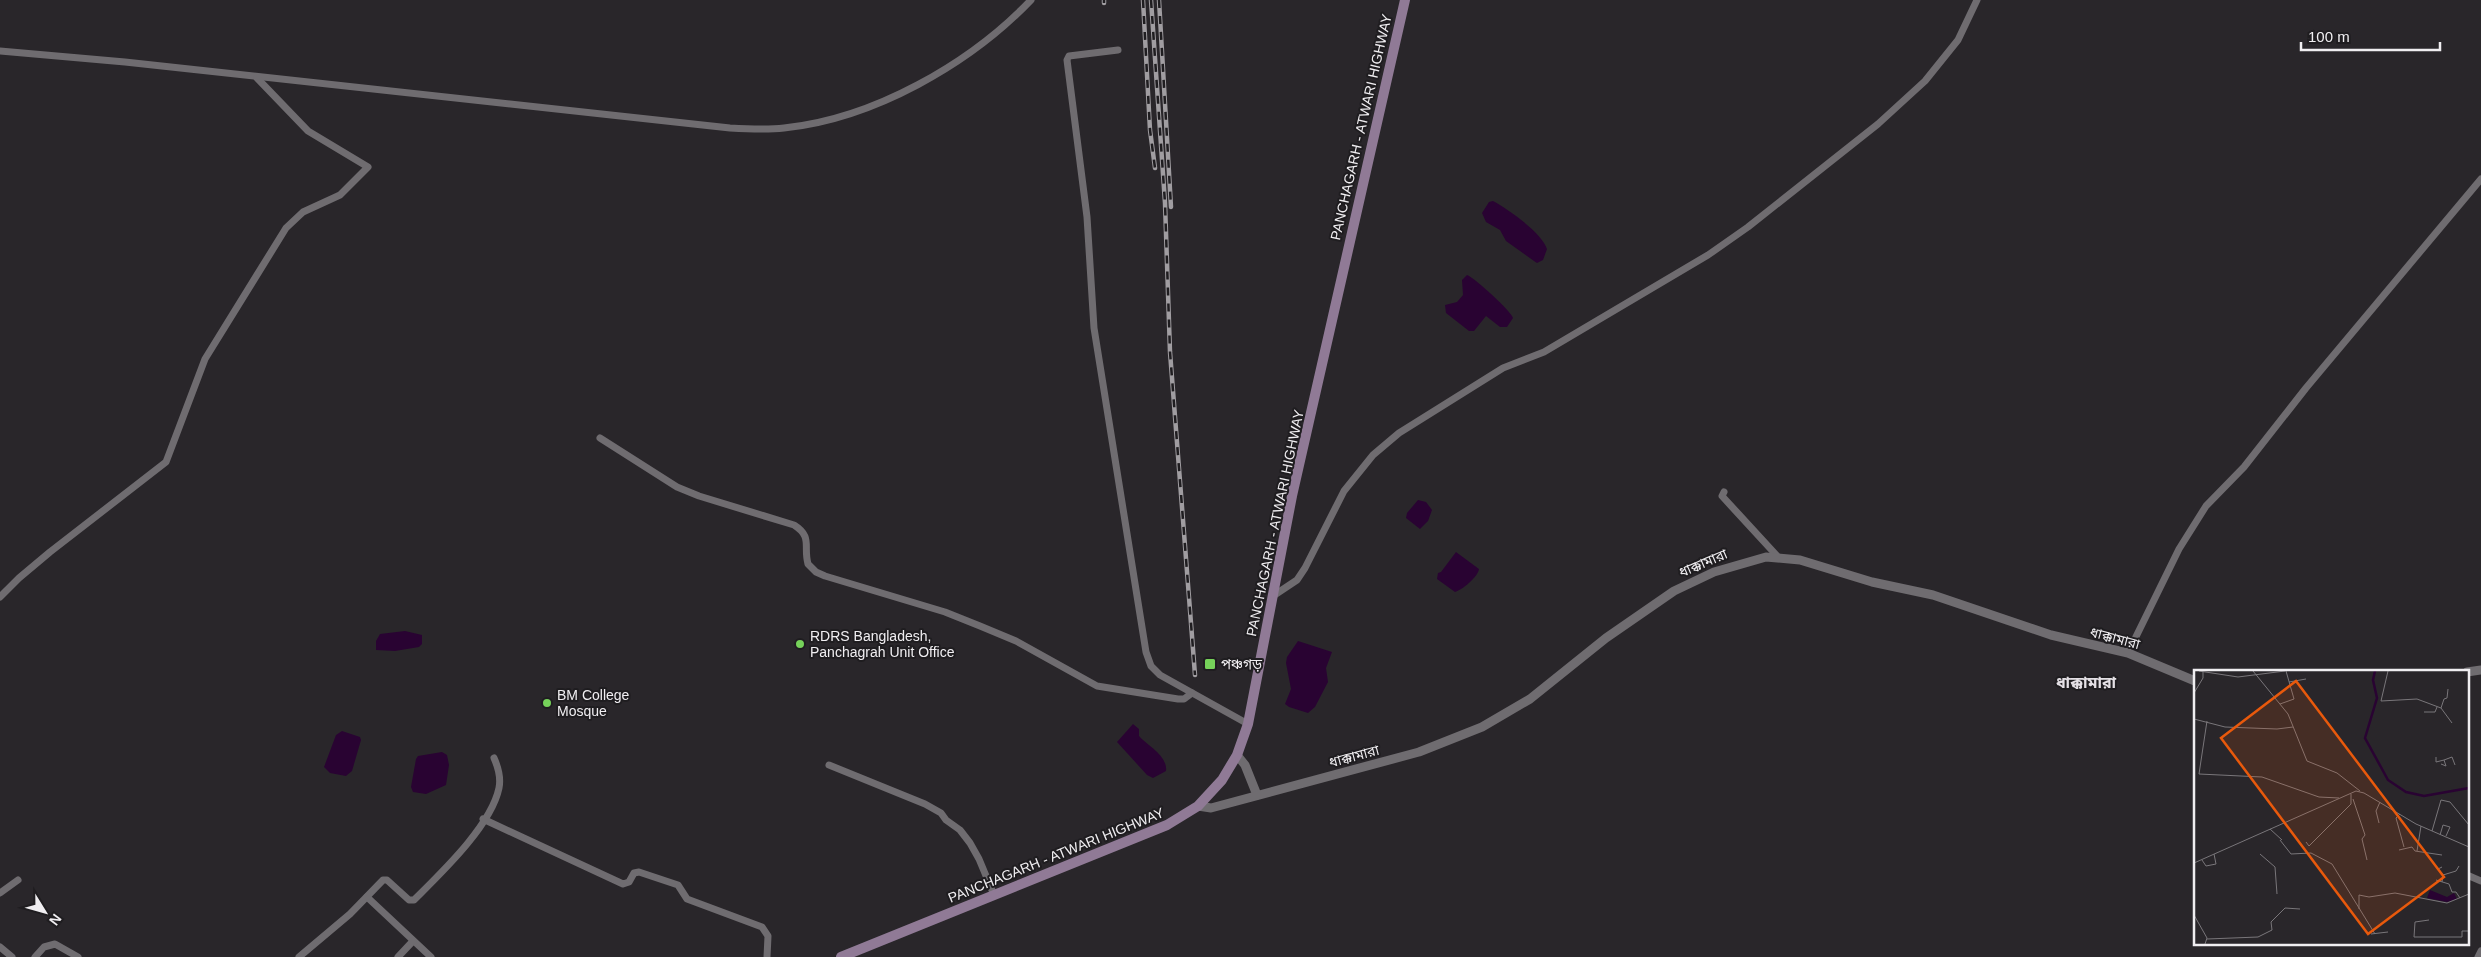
<svg xmlns="http://www.w3.org/2000/svg" width="2481" height="957" viewBox="0 0 2481 957" font-family="Arial,'Noto Sans Bengali',sans-serif">
	<style>
		.water { fill: #290332 }
		.lines { fill: none; stroke-linecap: round; stroke-linejoin: round }
		.minor { stroke: #6f6c70; stroke-width: 7 }
		.tertiary { stroke: #6f6c70; stroke-width: 9 }
		.secondary { stroke: #907a96; stroke-width: 10 }
		.rail-casing { stroke: #a09da1; stroke-width: 4.5 }
		.rail { stroke: #1f1d20; stroke-width: 2.5; stroke-dasharray: 8; stroke-linecap: butt }
		.poi-dot { fill: #76d25a; stroke: #1f1d20; stroke-width: 2 }
		.labels { text-anchor: middle; dominant-baseline: central; stroke-width: 4; stroke-linejoin: round; paint-order: stroke }
		.street-label { font-size: 14px; fill: #f0eef1; stroke: #1f1d20 }
		.poi-label { font-size: 14px; fill: #f0eef1; stroke: #1f1d20; text-anchor: start }
		.quarter-label { font-size: 16px; font-weight: bold; fill: #e4e0e5; stroke: #1f1d20 }
		.inset-river { fill: none; stroke: #290332; stroke-width: 2.5 }
		.inset-road { fill: none; stroke: #79767a; stroke-width: 1 }
		.view { fill: #e8590c; fill-opacity: 0.15; stroke: #e8590c; stroke-width: 2.5 }
		.inset-edge { fill: none; stroke: #f0eef1; stroke-width: 2.5 }
	</style>
	<rect width="100%" height="100%" fill="#29262a"/>
	<g class="water">
		<path d="M1493 201C1508 209 1542 233 1547 249L1543 260 1537 263 1534 261 1506 241 1500 230 1486 222 1482 213 1489 202Z"/>
		<path d="M1467 275C1474 277 1512 312 1513 318L1507 327H1500L1486 316 1474 331H1469L1446 313 1445 305 1457 302 1463 295 1462 280Z"/>
		<path d="M1418 500 1426 502 1432 510 1428 521 1420 529 1406 518 1407 513Z"/>
		<path d="M1456 552 1479 569C1478 577 1462 590 1455 592L1437 579 1438 573 1441 572Z"/>
		<path d="M405 631 422 635V644L419 647 395 651 376 650V641L380 634Z"/>
		<path d="M1298 641 1332 652 1326 668 1328 682 1315 707 1308 713 1289 707 1285 704 1291 689 1286 663 1287 657Z"/>
		<path d="M1133 724 1139 729V736C1147 745 1168 756 1166 771L1153 778 1147 775 1117 742Z"/>
		<path d="M342 731 360 737 361 740 352 771 346 776 330 773 324 767 336 735Z"/>
		<path d="M442 752 447 755 449 765 446 785 426 794 413 792 411 787 416 759 418 756Z"/>
	</g>
	<g class="lines">
		<g class="minor">
			<path d="M1118 50 1069 56 1067 60 1087 217 1094 328 1146 652 1151 666 1160 675 1248 724"/>
			<path d="M0 51 125 62 730 128C748 129 766 130 784 128 873 119 970 64 1031 0"/>
			<path d="M600 438 677 487 699 496 794 525C813 537 803 546 808 564L816 572 825 576 945 612 980 626 1016 641 1097 686 1178 699H1184L1192 693"/>
			<path d="M1724 492 1722 496 1778 557"/>
			<path d="M1273 596 1297 580 1305 568 1344 491 1373 455 1399 433 1503 368 1544 352 1708 255 1748 227 1878 124 1925 81 1958 40 1977 0"/>
			<path d="M0 597 19 578 50 552 166 462 205 359 286 228 303 212 340 195 368 167 308 131 257 78"/>
			<path d="M2128 653 2179 549 2206 506 2244 467 2306 388 2481 179"/>
			<path d="M829 765 925 804 941 813 946 820 960 830 970 843 979 859 994 895"/>
			<path d="M483 819 623 884 629 882 634 873 639 872 678 885 687 899 762 927 768 936 767 957"/>
			<path d="M2467 875 2481 881"/>
			<path d="M0 893 18 880"/>
			<path d="M367 897 431 957"/>
			<path d="M0 947 12 957"/>
			<path d="M35 957 44 947 55 944 78 957"/>
			<path d="M299 957 350 914 383 880H387L409 900H414C441 873 491 826 499 788 501 778 498 767 494 758"/>
			<path d="M398 957 413 941"/>
			<path d="M2478 957 2481 951"/>
		</g>
		<g class="tertiary">
			<path d="M2467 672 2481 670"/>
			<path d="M1237 755 1245 765 1257 795"/>
			<path d="M1198 806 1211 808 1419 752 1482 727 1530 699 1606 638 1674 591 1714 572 1766 557 1800 560 1872 582 1933 595 2051 635 2128 653 2195 681"/>
		</g>
		<path class="secondary" d="M841 957 1167 825 1198 806 1222 780 1237 755 1248 724 1292 496 1405 0"/>
		<defs>
			<g id="rail">
				<path d="M1104 0V3"/>
				<path d="M1143 0 1150 130 1155 168"/>
				<path d="M1151 0 1165 203 1170 352 1195 675"/>
				<path d="M1159 0 1171 207"/>
			</g>
		</defs>
		<use href="#rail" class="rail-casing"/>
		<use href="#rail" class="rail"/>
	</g>
	<g class="poi-dot">
		<circle cx="800" cy="644" r="5"/>
		<rect x="1204" y="658" width="12" height="12" rx="2.5"/>
		<circle cx="547" cy="703" r="5"/>
	</g>
	<g class="labels">
		<g class="street-label">
			<text transform="translate(1361 127) rotate(-77)">PANCHAGARH - ATWARI HIGHWAY</text>
			<text transform="translate(1275 523) rotate(-78)">PANCHAGARH - ATWARI HIGHWAY</text>
			<text transform="translate(1703 563) rotate(-23)">ধাক্কামারা</text>
			<text transform="translate(2115 638) rotate(15)">ধাক্কামারা</text>
			<text transform="translate(1354 756) rotate(-15)">ধাক্কামারা</text>
			<text transform="translate(1056 855) rotate(-22)">PANCHAGARH - ATWARI HIGHWAY</text>
		</g>
		<g class="poi-label">
			<text x="810" y="636">RDRS Bangladesh,<tspan x="810" dy="16">Panchagrah Unit Office</tspan></text>
			<text x="1221" y="664">পঞ্চগড়</text>
			<text x="557" y="695">BM College<tspan x="557" dy="16">Mosque</tspan></text>
		</g>
		<g class="quarter-label">
			<text x="2086" y="682">ধাক্কামারা</text>
		</g>
	</g>
	<g transform="translate(2194 670)">
		<rect width="275" height="275" fill="#29262a"/>
		<path d="M236 220 253 227 260 223 263 229 253 232 233 228Z" fill="#290332"/>
		<path class="inset-river" d="M181 1 179 10 183 28 171 68 194 110 212 122 230 126 275 118"/>
		<path class="inset-road" d="M5 1 44 7 91 1M59 1 94 44 113 91 143 103 166 121M194 1 187 31 223 29 247 38 258 53M95 12 112 9M0 23 9 8V2M86 34 100 29 92 1M247 38 250 29 253 28 254 19M230 42H241L243 37M0 49 31 57 83 59 99 57M13 51 5 104 68 107 125 127 145 128M242 87V92L250 90 252 96 247 94M250 90 258 87 261 95M159 129 171 165 168 169 173 190M206 144 202 148 210 177M185 153 182 141 186 132M76 159 88 170M238 161 247 130 256 132 275 155M246 165 249 155 256 157 252 166M86 170 97 184 117 183 138 194 181 264M112 172 115 176 157 134V124M205 180 218 177 221 181 248 185M223 181 227 156M66 184 81 197 83 224M8 190 12 196 22 194 20 184M0 193 162 121 170 123 222 154 275 177M248 197 244 199 249 205 248 212M249 205 262 201 265 196M242 210 255 214 258 222H262L266 228M165 239V225L175 227 201 223 253 233 275 224M0 245 13 268 11 274M235 250 221 252 220 267H268V261H275M177 264 194 262M13 269 64 267 78 260 77 252 91 238 106 239"/>
		<path class="view" d="M102 11 250 207 174 264 27 68Z"/>
		<rect width="275" height="275" class="inset-edge"/>
	</g>
	<g transform="translate(45 912) rotate(127)" stroke="#1f1d20" stroke-width="4" paint-order="stroke">
	<path d="M0-4L9 19L0 12L-9 19Z" fill="#f0eef1"/>
	<text y="-8" font-size="14" font-weight="bold" text-anchor="middle" fill="#f0eef1">N</text>
	</g>
	<path d="M2301 42v8h139v-8" fill="none" stroke="#f0eef1" stroke-width="2.5"/>
	<text x="2308" y="42" font-size="15" fill="#f0eef1" stroke="#1f1d20" stroke-width="4" paint-order="stroke">100 m</text>
</svg>
